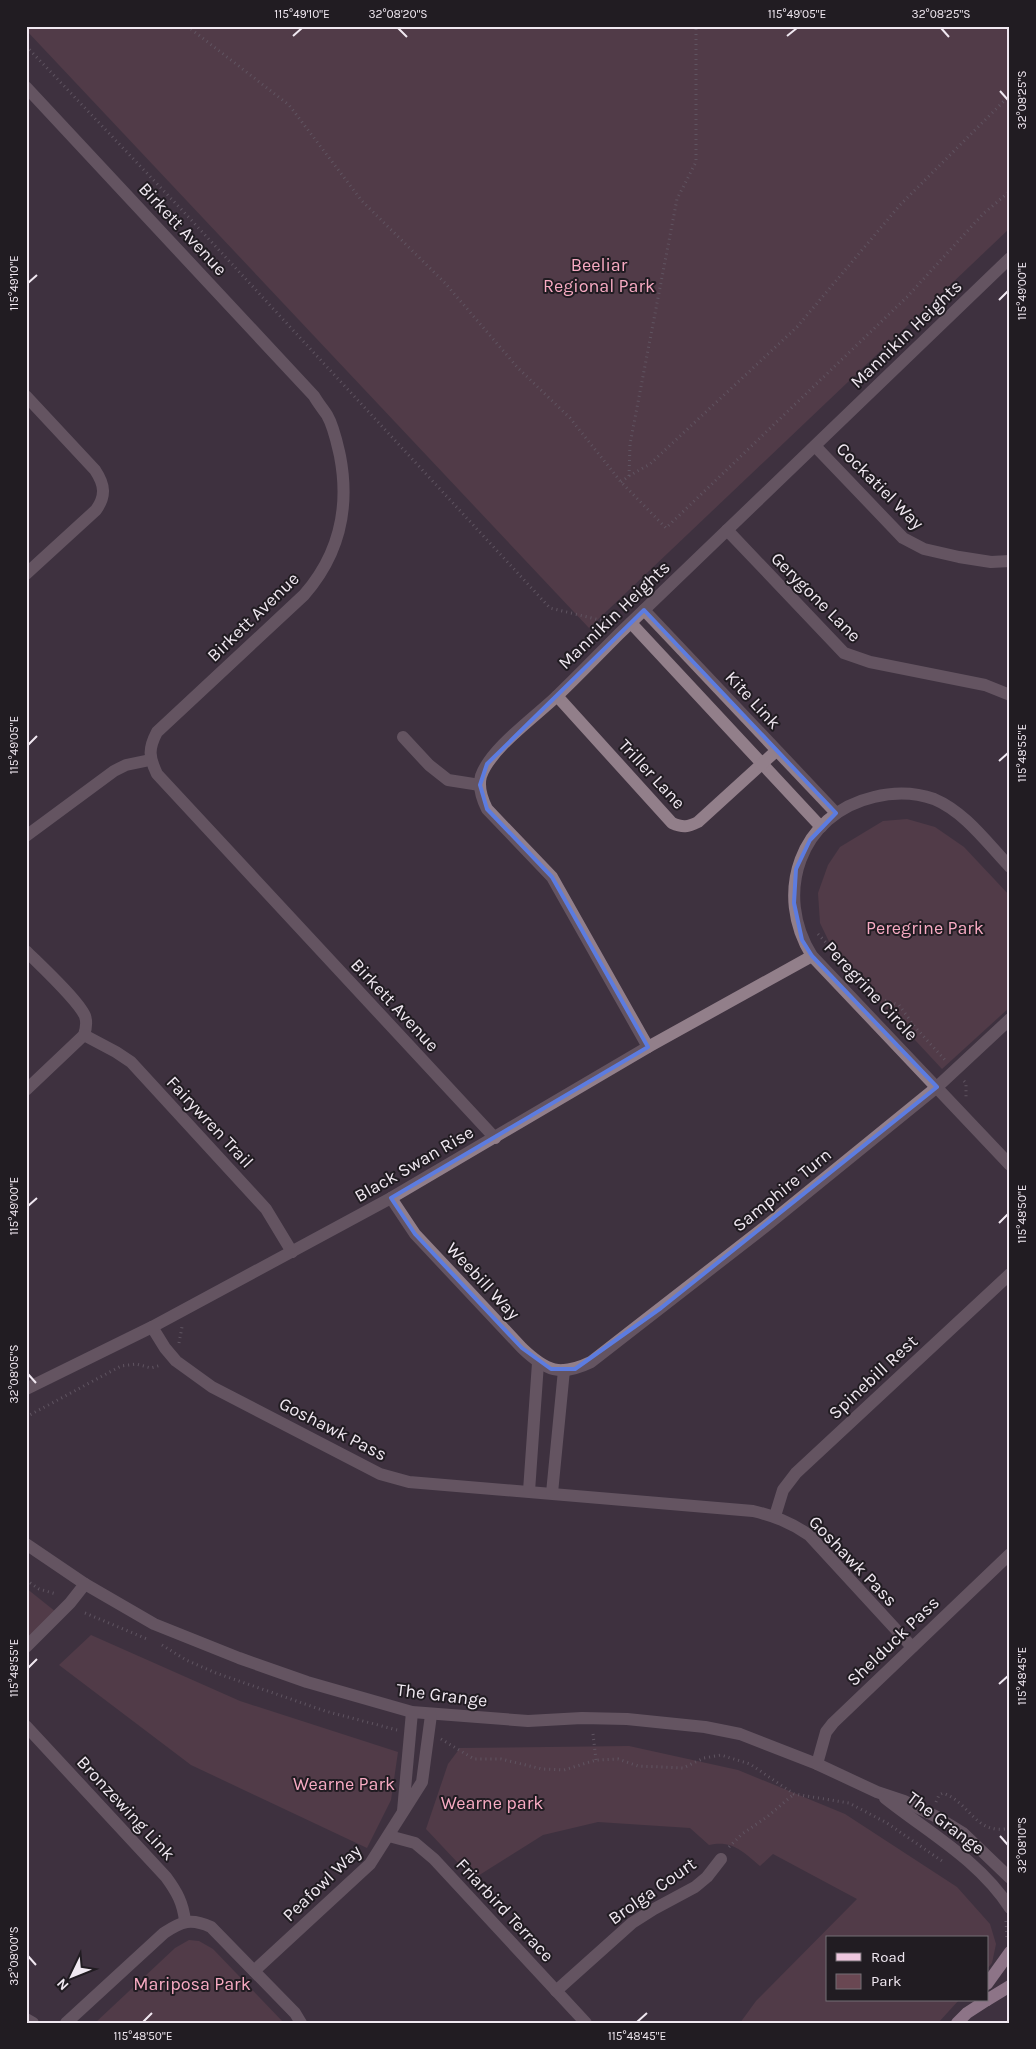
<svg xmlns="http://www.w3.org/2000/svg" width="1036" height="2049" viewBox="0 0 1036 2049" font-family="Karla,sans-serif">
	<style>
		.green { fill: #694752 }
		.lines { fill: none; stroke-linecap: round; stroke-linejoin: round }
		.path { stroke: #887e89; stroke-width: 3; stroke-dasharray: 1 4; stroke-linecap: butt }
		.minor { stroke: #927f8a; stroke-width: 12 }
		.major { stroke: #edc6de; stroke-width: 12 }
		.marked { fill: none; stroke: #5c7ce0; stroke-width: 4; stroke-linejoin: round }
		.ticks { fill: none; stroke: #f0e8f1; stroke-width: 2 }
		.labels { text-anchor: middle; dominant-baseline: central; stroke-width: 4; stroke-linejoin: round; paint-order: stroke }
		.street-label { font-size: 18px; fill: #f0e8f1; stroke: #211c22 }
		.park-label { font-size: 18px; fill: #f8abc3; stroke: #211c22 }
		.neatline { fill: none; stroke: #f0e8f1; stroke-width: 2 }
		.ticks-label { font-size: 12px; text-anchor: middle; fill: #f0e8f1 }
	</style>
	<rect width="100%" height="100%" fill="#3e323f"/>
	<g class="green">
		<path d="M26 26H1010V228L589 628 26 30Z"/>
		<path d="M907 819 935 827 964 847 1010 896V1007L942 1069 835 954 820 923 818 893 828 865 840 847 883 821Z"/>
		<path d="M26 1588 56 1612 32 1638 26 1637Z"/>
		<path d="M91 1635 240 1701 398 1752 391 1800 367 1848 191 1765 59 1665Z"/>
		<path d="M629 1746 738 1770 845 1814 957 1887 990 1924 996 1944 992 1963 987 1969V1938H827V2000H959L938 2023H740L756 2001 857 1899 773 1854 760 1866C743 1852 733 1840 709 1845L690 1828 598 1822 543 1835 473 1879 426 1829 448 1764 460 1748Z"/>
		<path d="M189 1940 199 1941 213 1949 284 2023H95L175 1948Z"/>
	</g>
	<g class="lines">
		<g class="path">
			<path d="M187 26 289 105 362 201 445 283 518 368 570 418 621 482 666 528 907 297 983 214 1010 191"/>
			<path d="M26 46 181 209 550 608 604 621 608 625"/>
			<path d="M629 476 650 464 797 327 900 205 1010 95"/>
			<path d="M621 482 629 476 630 444 677 199 696 162V26"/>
			<path d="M818 934 878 998 899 1005 915 1027 945 1060"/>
			<path d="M964 1081 966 1083V1097"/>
			<path d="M179 1343 182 1327"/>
			<path d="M26 1417 121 1366 136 1364 151 1368 161 1365"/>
			<path d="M26 1580 39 1589 56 1594"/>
			<path d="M85 1613 147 1639"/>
			<path d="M162 1645 186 1660 216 1673 325 1711 397 1730"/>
			<path d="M593 1734 596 1760"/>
			<path d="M441 1739 474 1759H501L542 1769 564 1770 596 1760 618 1759 638 1766 683 1768 704 1758 721 1755 750 1764 794 1794 849 1803 887 1823 942 1861"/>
			<path d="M936 1802 939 1795 943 1793C971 1803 975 1836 1010 1828"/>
			<path d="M729 1847 742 1834 767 1817 794 1794"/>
			<path d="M1006 1921 1007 1940"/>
		</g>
		<g class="minor">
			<path d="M26 87 314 396C318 403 323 409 327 415 334 427 337 443 340 456 350 508 339 555 304 595L157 732C148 749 149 757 157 774L495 1138"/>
			<path d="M26 396 95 470C105 485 106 496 96 510L26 574"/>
			<path d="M815 446 903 538 924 549 959 557 991 562 1010 561"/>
			<path d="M727 530 844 653 870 662 985 685 1010 695"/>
			<path d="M644 610 836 813"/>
			<path d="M631 623 821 827"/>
			<path d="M557 696 672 823C683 828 688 827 698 822L776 751"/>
			<path d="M403 737 429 765 448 780 480 785"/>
			<path d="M26 836 114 771 126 765 150 760"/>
			<path d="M1010 867C987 843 965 812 934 799 914 792 894 792 874 797 800 814 773 894 812 956L1010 1165"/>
			<path d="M26 951C40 965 78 1000 85 1016 87 1022 86 1029 84 1035L26 1090"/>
			<path d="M84 1035 116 1052 131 1062 266 1209 292 1252"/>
			<path d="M648 1047 552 877 487 809C482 799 478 787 481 776 490 749 535 717 557 696 578 676 598 655 619 634L1010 258"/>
			<path d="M391 1198 415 1234 522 1348C546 1371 560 1377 591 1362L766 1226 937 1087 1010 1019"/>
			<path d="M152 1327 165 1348 176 1361 212 1387 380 1474 409 1482 753 1511C774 1516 790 1522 809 1535L912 1647"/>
			<path d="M26 1389 152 1327 391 1198 648 1047 812 956"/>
			<path d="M529 1491 538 1363"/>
			<path d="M552 1493 564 1370"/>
			<path d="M775 1516 783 1490 796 1473 1010 1274"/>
			<path d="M26 1544 85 1584 154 1624 239 1658 307 1682 412 1712 528 1721 582 1718 627 1719 705 1727 740 1734 817 1764 877 1792 904 1801 937 1817 963 1833 1010 1878"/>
			<path d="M26 1647 70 1603 85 1584"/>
			<path d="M26 1726 166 1877C177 1892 183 1903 185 1921"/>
			<path d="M817 1764 826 1732 833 1723 1010 1554"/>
			<path d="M885 1798C929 1833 979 1860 1010 1908"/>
			<path d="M403 1811 412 1712"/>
			<path d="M389 1836 415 1843 434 1859 586 2023"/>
			<path d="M254 1971 370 1864 422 1782 431 1715"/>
			<path d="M556 1991 632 1923 654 1909 695 1887 707 1877 721 1859"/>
			<path d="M26 2019 33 2023"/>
			<path d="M66 2023 164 1933C182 1921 191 1918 211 1927L295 2013 301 2023"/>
		</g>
		<g class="major">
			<path d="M987 1984 1010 1952"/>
			<path d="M987 2000 1010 1986"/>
			<path d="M957 2023 967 2013 987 2000"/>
		</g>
	</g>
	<path d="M0 0H1036V2049H0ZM644 610 836 813 810 840 796 869 794 903 802 940 812 956 937 1087 661 1308 575 1369H551L522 1348 415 1234 391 1198 648 1047 552 877 487 809 480 785 487 764Z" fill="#3e323f" fill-opacity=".55" fill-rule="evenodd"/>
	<path class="marked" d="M644 610 836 813 810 840 796 869 794 903 802 940 812 956 937 1087 661 1308 575 1369H551L522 1348 415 1234 391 1198 648 1047 552 877 487 809 480 785 487 764Z"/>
	<path class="ticks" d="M398 28 407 37M941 28 949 37M293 36 302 28M787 36 797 28M1000 91 1008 100M28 283 37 275M999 300 1008 291M28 745 37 736M999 761 1008 753M28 1206 37 1198M999 1223 1008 1214M28 1374 36 1383M28 1668 37 1659M999 1684 1008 1676M1000 1836 1008 1845M28 1956 36 1965M143 2022 152 2013M637 2022 647 2013"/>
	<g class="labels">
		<g class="street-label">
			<text transform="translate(183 229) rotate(47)">Birkett Avenue</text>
			<text transform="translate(906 334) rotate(-44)">Mannikin Heights</text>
			<text transform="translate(880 486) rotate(45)">Cockatiel Way</text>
			<text transform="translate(816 597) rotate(45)">Gerygone Lane</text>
			<text transform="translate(614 615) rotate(-44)">Mannikin Heights</text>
			<text transform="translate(253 617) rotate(-44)">Birkett Avenue</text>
			<text transform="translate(753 700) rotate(47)">Kite Link</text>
			<text transform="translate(652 774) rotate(47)">Triller Lane</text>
			<text transform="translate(871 991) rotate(47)">Peregrine Circle</text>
			<text transform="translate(395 1005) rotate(47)">Birkett Avenue</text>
			<text transform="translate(210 1122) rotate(47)">Fairywren Trail</text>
			<text transform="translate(414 1164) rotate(-30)">Black Swan Rise</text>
			<text transform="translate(782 1190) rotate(-39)">Samphire Turn</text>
			<text transform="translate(483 1281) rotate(47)">Weebill Way</text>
			<text transform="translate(873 1377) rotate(-43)">Spinebill Rest</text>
			<text transform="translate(333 1429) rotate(27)">Goshawk Pass</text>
			<text transform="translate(853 1561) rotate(46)">Goshawk Pass</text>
			<text transform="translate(893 1641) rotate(-44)">Shelduck Pass</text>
			<text transform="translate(442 1695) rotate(7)">The Grange</text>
			<text transform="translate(126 1808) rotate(47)">Bronzewing Link</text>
			<text transform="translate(946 1823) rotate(37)">The Grange</text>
			<text transform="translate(322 1883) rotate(-44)">Peafowl Way</text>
			<text transform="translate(652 1891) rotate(-35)">Brolga Court</text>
			<text transform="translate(505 1910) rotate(47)">Friarbird Terrace</text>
		</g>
		<g class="park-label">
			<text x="599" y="265">Beeliar<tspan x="599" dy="21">Regional Park</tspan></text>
			<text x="925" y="928">Peregrine Park</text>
			<text x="344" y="1784">Wearne Park</text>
			<text x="492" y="1803">Wearne park</text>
			<text x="192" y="1984">Mariposa Park</text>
		</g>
	</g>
	<rect width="1036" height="2049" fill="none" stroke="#211c22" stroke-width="55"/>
	<rect x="826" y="1936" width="162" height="65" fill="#211c22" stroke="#746e75"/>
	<rect x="836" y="1953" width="25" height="8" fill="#edc6de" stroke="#746e75"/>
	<text x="871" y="1962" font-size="15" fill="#f0e8f1">Road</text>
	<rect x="836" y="1974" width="25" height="15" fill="#694752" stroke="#746e75"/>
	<text x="871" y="1986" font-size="15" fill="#f0e8f1">Park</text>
	<g transform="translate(72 1976) rotate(227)" stroke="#211c22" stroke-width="4" paint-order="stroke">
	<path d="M0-4L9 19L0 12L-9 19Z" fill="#f0e8f1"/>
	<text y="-8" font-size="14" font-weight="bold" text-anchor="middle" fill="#f0e8f1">N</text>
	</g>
	<rect x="28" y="28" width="980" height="1994" class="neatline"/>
	<g class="ticks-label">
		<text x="302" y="18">115°49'10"E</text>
		<text x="398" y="18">32°08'20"S</text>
		<text x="797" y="18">115°49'05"E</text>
		<text x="941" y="18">32°08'25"S</text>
		<text transform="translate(1022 100) rotate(-90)" y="4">32°08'25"S</text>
		<text transform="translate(14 283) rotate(-90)" y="4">115°49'10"E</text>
		<text transform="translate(1022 291) rotate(-90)" y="4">115°49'00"E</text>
		<text transform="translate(14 745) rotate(-90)" y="4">115°49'05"E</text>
		<text transform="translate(1022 753) rotate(-90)" y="4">115°48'55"E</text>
		<text transform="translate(14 1206) rotate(-90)" y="4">115°49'00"E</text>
		<text transform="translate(1022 1214) rotate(-90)" y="4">115°48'50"E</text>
		<text transform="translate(14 1374) rotate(-90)" y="4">32°08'05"S</text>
		<text transform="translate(14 1668) rotate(-90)" y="4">115°48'55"E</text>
		<text transform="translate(1022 1676) rotate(-90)" y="4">115°48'45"E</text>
		<text transform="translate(1022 1845) rotate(-90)" y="4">32°08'10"S</text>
		<text transform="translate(14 1956) rotate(-90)" y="4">32°08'00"S</text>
		<text x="143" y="2040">115°48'50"E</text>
		<text x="637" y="2040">115°48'45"E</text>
	</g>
</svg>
